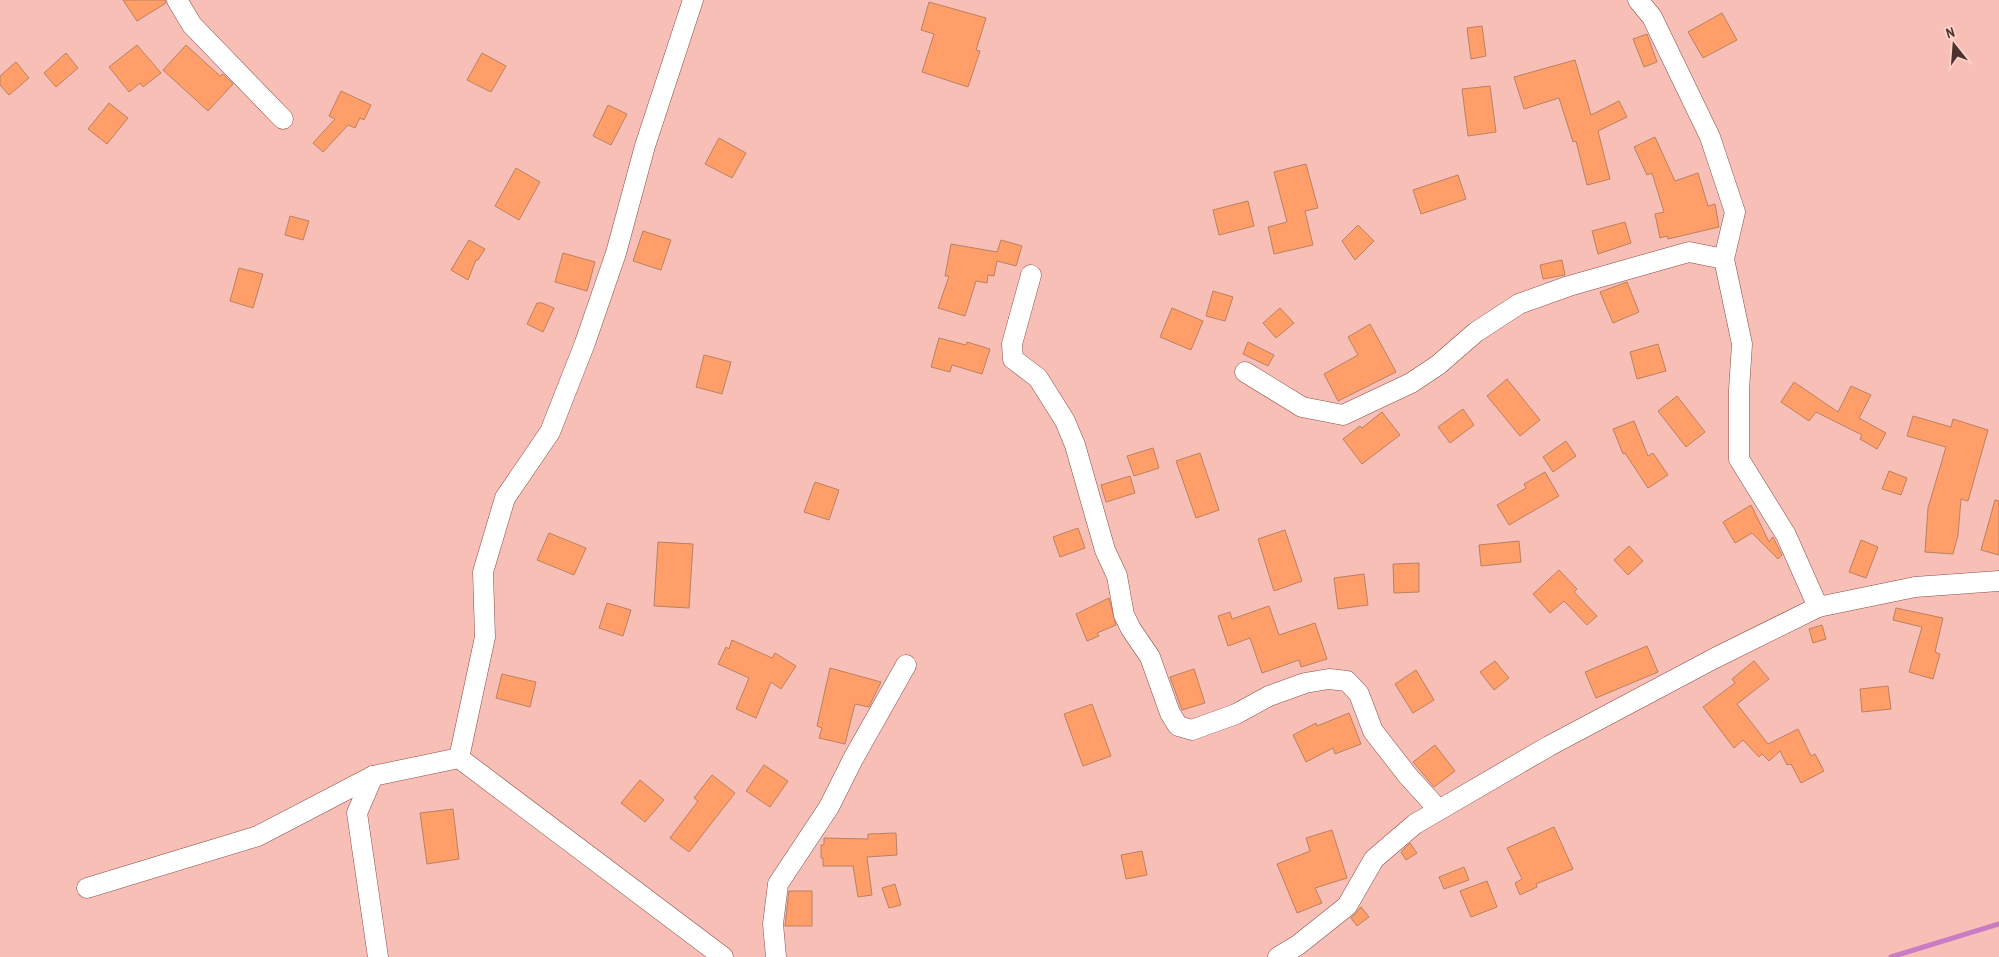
<svg xmlns="http://www.w3.org/2000/svg" width="1999" height="957" viewBox="0 0 1999 957" font-family="'Archivo Narrow',sans-serif">
	<style>
		.lines { fill: none; stroke-linecap: round; stroke-linejoin: round }
		.stream { stroke: #c97cc4; stroke-width: 5 }
		.building { fill: #ff9e68; stroke: #ba8162 }
		.minor-casing { stroke: #8b4e46; stroke-width: 21 }
		.minor { stroke: #fff; stroke-width: 20 }
	</style>
	<rect width="100%" height="100%" fill="#f8bfb6"/>
	<g class="lines">
		<path class="stream" d="M1891 957 1999 924"/>
	</g>
	<g class="building">
		<path d="M123 0H165L166 3 137 21Z"/>
		<path d="M929 2 986 18 976 50 980 51 968 87 922 72 934 34 921 30Z"/>
		<path d="M1722 13 1737 40 1703 58 1688 32Z"/>
		<path d="M1482 26 1486 56 1471 59 1467 28Z"/>
		<path d="M1647 34 1657 62 1644 67 1633 39Z"/>
		<path d="M137 45 161 73 143 87 140 83 129 92 109 67Z"/>
		<path d="M186 45 220 76 223 74 233 84 208 111 163 70Z"/>
		<path d="M66 53 78 68 56 87 44 73Z"/>
		<path d="M482 53 506 66 491 92 467 80Z"/>
		<path d="M1575 60 1591 115 1619 101 1627 117 1598 131 1610 179 1587 185 1576 141 1573 142 1559 98 1524 109 1514 77Z"/>
		<path d="M16 62 29 78 9 95 0 85V76Z"/>
		<path d="M1490 86 1496 132 1468 136 1462 89Z"/>
		<path d="M341 91 371 105 364 120 360 118 355 128 348 125 323 152 313 143 335 119 329 116Z"/>
		<path d="M109 103 128 118 107 144 88 129Z"/>
		<path d="M608 105 627 114 611 145 593 136Z"/>
		<path d="M1655 137 1675 181 1698 173 1708 206 1715 204 1719 227 1668 239 1667 236 1660 238 1655 214 1664 212 1652 173 1647 175 1634 147Z"/>
		<path d="M719 138 746 153 732 178 705 164Z"/>
		<path d="M1306 164 1318 208 1305 211 1313 245 1274 254 1268 227 1287 222 1274 172Z"/>
		<path d="M516 168 540 182 519 220 495 206Z"/>
		<path d="M1458 175 1466 199 1421 214 1413 190Z"/>
		<path d="M1248 201 1254 226 1219 235 1213 210Z"/>
		<path d="M290 216 309 221 303 240 285 235Z"/>
		<path d="M1625 222 1631 243 1598 254 1592 231Z"/>
		<path d="M1358 225 1374 241 1355 260 1342 241Z"/>
		<path d="M643 231 671 240 661 270 633 261Z"/>
		<path d="M469 240 485 249 478 260H476L468 280 451 270Z"/>
		<path d="M1001 240 1022 246 1016 266 997 261 994 276 988 275 987 283 976 281 965 316 938 308 949 276H945L951 244 997 252Z"/>
		<path d="M563 253 595 262 587 291 555 282Z"/>
		<path d="M1562 260 1565 275 1543 279 1540 265Z"/>
		<path d="M239 268 263 274 253 308 230 301Z"/>
		<path d="M1627 282 1639 312 1613 323 1600 292Z"/>
		<path d="M1213 291 1233 297 1225 321 1206 316Z"/>
		<path d="M537 303H542L554 308 543 332 527 324Z"/>
		<path d="M1172 308 1203 321 1191 350 1160 337Z"/>
		<path d="M1280 308 1294 323 1276 338 1263 323Z"/>
		<path d="M1370 324 1396 372 1338 401 1324 374 1358 355 1348 337Z"/>
		<path d="M939 338 966 345 967 342 990 349 982 374 952 365 950 372 931 367Z"/>
		<path d="M1248 342 1274 355 1268 366 1243 354Z"/>
		<path d="M1658 344 1666 371 1637 379 1630 352Z"/>
		<path d="M704 355 731 362 722 394 696 387Z"/>
		<path d="M1507 379 1540 420 1520 436 1487 396Z"/>
		<path d="M1794 382 1838 412 1851 386 1871 395 1859 418 1886 433 1877 449 1860 439 1862 435 1816 412 1809 421 1781 402Z"/>
		<path d="M1677 396 1705 432 1686 447 1658 411Z"/>
		<path d="M1463 409 1474 425 1450 443 1438 427Z"/>
		<path d="M1382 412 1400 435 1362 464 1343 439 1360 426 1362 428Z"/>
		<path d="M1913 416 1951 427 1953 419 1988 430 1968 501 1961 499 1958 535 1953 554 1925 552 1928 508 1946 447 1907 436Z"/>
		<path d="M1634 421 1648 456 1653 453 1668 475 1648 488 1625 453 1623 454 1613 429Z"/>
		<path d="M1566 441 1576 456 1553 472 1543 457Z"/>
		<path d="M1153 448 1159 468 1134 476 1127 456Z"/>
		<path d="M1200 453 1219 510 1196 518 1176 461Z"/>
		<path d="M1889 471 1907 478 1901 495 1882 489Z"/>
		<path d="M1545 472 1559 496 1509 525 1497 505 1526 488 1524 484Z"/>
		<path d="M1130 476 1135 493 1106 502 1101 485Z"/>
		<path d="M815 482 839 490 829 520 804 512Z"/>
		<path d="M1995 500 1999 501V555L1981 550Z"/>
		<path d="M1751 505 1769 542 1773 537 1782 555 1778 559 1752 533 1735 543 1723 522Z"/>
		<path d="M1078 528 1085 548 1060 557 1053 537Z"/>
		<path d="M1285 530 1302 581 1274 591 1258 539Z"/>
		<path d="M549 533 586 548 574 575 537 560Z"/>
		<path d="M1861 540 1878 547 1866 578 1849 572Z"/>
		<path d="M1519 541 1521 562 1481 566 1479 545Z"/>
		<path d="M658 542 693 544 689 608 654 606Z"/>
		<path d="M1629 546 1643 561 1628 575 1614 560Z"/>
		<path d="M1419 563V592L1394 593 1393 564Z"/>
		<path d="M1559 570 1577 589 1574 592 1597 616 1587 625 1564 601 1550 613 1533 594Z"/>
		<path d="M1364 574 1368 605 1338 609 1334 578Z"/>
		<path d="M1109 598 1116 625 1097 633 1099 636 1087 641 1076 614Z"/>
		<path d="M607 603 631 610 623 636 599 628Z"/>
		<path d="M1269 606 1279 635 1315 623 1327 659 1301 667 1299 660 1262 673 1250 638 1228 646 1218 616 1230 612 1232 619Z"/>
		<path d="M1896 608 1943 618 1935 652 1940 654 1933 679 1909 672 1922 627 1893 620Z"/>
		<path d="M1822 625 1826 639 1813 643 1809 629Z"/>
		<path d="M732 640 772 658 775 653 796 666 781 689 771 682 756 718 736 709 749 678 718 664 726 647 729 649Z"/>
		<path d="M1647 646 1658 672 1596 698 1585 672Z"/>
		<path d="M1495 661 1509 678 1494 690 1480 672Z"/>
		<path d="M1754 661 1769 679 1737 704 1768 744 1798 729 1811 756 1815 754 1824 771 1801 783 1791 764 1787 765 1780 751 1769 761 1762 754 1759 757 1743 740 1734 748 1703 707 1735 683 1732 679Z"/>
		<path d="M830 668 881 682 869 707 855 704 845 744 819 738 822 728 817 726Z"/>
		<path d="M1194 669 1205 703 1182 710 1170 677Z"/>
		<path d="M1416 670 1434 700 1413 713 1395 684Z"/>
		<path d="M502 674 536 682 530 707 496 698Z"/>
		<path d="M1888 686 1891 709 1862 712 1860 689Z"/>
		<path d="M1092 704 1111 756 1083 766 1064 714Z"/>
		<path d="M1349 713 1361 744 1335 754 1333 748 1306 762 1293 735 1316 723 1317 726Z"/>
		<path d="M1435 745 1455 771 1434 787 1413 762Z"/>
		<path d="M764 765 788 781 770 807 746 791Z"/>
		<path d="M712 775 735 793 689 852 670 838 698 801 694 798Z"/>
		<path d="M640 780 664 800 645 822 621 803Z"/>
		<path d="M453 809 459 859 427 864 420 813Z"/>
		<path d="M1554 827 1573 869 1536 884 1537 887 1520 895 1515 883 1522 879 1507 848Z"/>
		<path d="M1332 830 1347 878 1315 888 1322 903 1297 913 1277 864 1310 851 1306 838Z"/>
		<path d="M896 833 897 855 867 857 872 895 858 897 853 866H823V858H821V845H824V838L868 839V834Z"/>
		<path d="M1410 843 1417 853 1406 860 1401 852Z"/>
		<path d="M1142 851 1147 875 1126 879 1121 855Z"/>
		<path d="M1464 867 1469 880 1444 889 1439 877Z"/>
		<path d="M1487 881 1497 907 1471 917 1460 891Z"/>
		<path d="M895 884 901 905 889 908 882 888Z"/>
		<path d="M789 891H812V926H785Z"/>
		<path d="M1361 907 1369 917 1357 926 1351 918Z"/>
	</g>
	<g class="lines">
		<defs>
			<g id="minor">
				<path d="M177 0 192 25 283 119"/>
				<path d="M1638 0 1652 17 1710 137 1735 212 1724 259 1742 344 1739 390V459L1786 535 1818 607"/>
				<path d="M1031 275 1012 344 1013 359 1038 378 1065 421 1075 445 1105 550 1117 576 1124 615 1131 629 1150 657 1170 713 1178 726 1192 730 1236 714 1269 696 1305 683 1329 679 1347 681 1359 694 1373 731 1408 776 1439 810"/>
				<path d="M1245 372 1302 407 1343 415 1411 383 1438 365 1476 332 1519 304 1569 286 1689 252 1724 259"/>
				<path d="M459 758 485 637 483 572 505 498 550 432 585 343 616 253 645 146 693 0"/>
				<path d="M373 776 357 813 378 957"/>
				<path d="M87 888 258 836 373 776 459 758 723 957"/>
				<path d="M776 957 773 924 778 884 829 807 853 759 906 665"/>
				<path d="M1278 957 1298 945 1347 906 1374 859 1415 824 1549 746 1715 658 1818 607 1915 587 1999 581"/>
			</g>
		</defs>
		<use href="#minor" class="minor-casing"/>
		<use href="#minor" class="minor"/>
	</g>
	<g transform="translate(1954 45) rotate(343)" stroke="#fbd0c9" stroke-width="4" paint-order="stroke">
	<path d="M0-4L9 19L0 12L-9 19Z" fill="#4c312c"/>
	<text y="-8" font-size="14" font-weight="bold" text-anchor="middle" fill="#4c312c">N</text>
	</g>
</svg>
